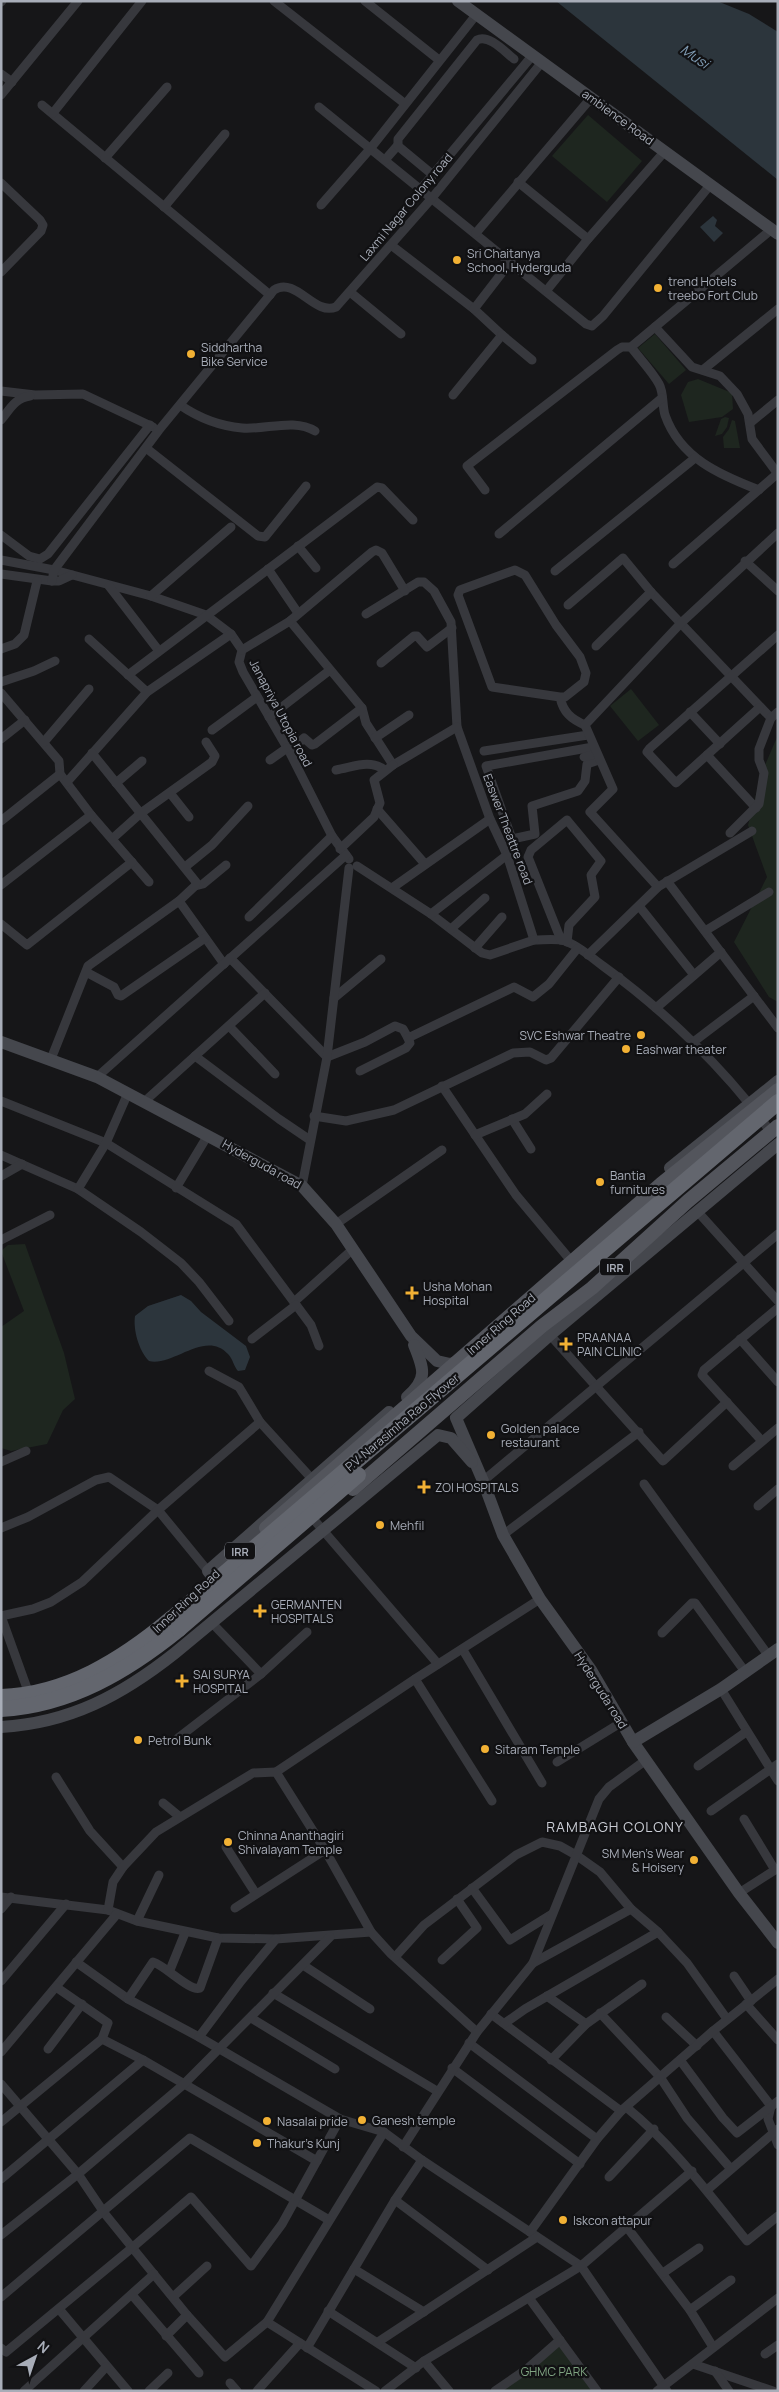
<svg xmlns="http://www.w3.org/2000/svg" width="779" height="2392" viewBox="0 0 779 2392" font-family="Manrope,sans-serif">
	<style>
		.green { fill: #1e261f }
		.water { fill: #2c353c }
		.lines { fill: none; stroke-linecap: round; stroke-linejoin: round }
		.street { stroke: #37383d; stroke-width: 9 }
		.secondary { stroke: #45474d; stroke-width: 12 }
		.primary { stroke: #53555c; stroke-width: 14 }
		.highway { stroke: #63666e; stroke-width: 16 }
		.highway-bridge { stroke: #63666e; stroke-width: 16 }
		.poi-dot { fill: #f2b134; stroke: #111113; stroke-width: 2 }
		.labels { text-anchor: middle; dominant-baseline: central; stroke-width: 4.5; stroke-linejoin: round; paint-order: stroke }
		.shield { fill: #111113; stroke: #7b7e86; stroke-width: 1 }
		.shield-label { font-size: 11px; font-weight: bold; fill: #a8adb8 }
		.street-label { font-size: 12px; fill: #a8adb8; stroke: #111113 }
		.poi-label { font-size: 12px; fill: #a8adb8; stroke: #111113; text-anchor: start }
		.park-label { font-size: 12px; fill: #7fa381; stroke: #111113 }
		.water-label { font-size: 14px; font-style: italic; fill: #7f9bb3; stroke: #111113 }
		.neighbourhood-label { font-size: 14px; letter-spacing: 1px; fill: #c9ccd4; stroke: #111113 }
	</style>
	<rect width="100%" height="100%" fill="#161618"/>
	<g class="green">
		<path d="M588 115 642 161 607 202 552 156Z"/>
		<path d="M655 334 686 370 669 384 638 348Z"/>
		<path d="M698 379 732 393 733 409 722 417 689 422 681 395 688 382Z"/>
		<path d="M725 417 729 418 727 427 722 434 715 436 721 419Z"/>
		<path d="M732 420 735 421 740 448H724L723 437 729 429Z"/>
		<path d="M631 689 659 725 638 741 610 706Z"/>
		<path d="M778 735V1002L769 997 734 942 767 877 748 825 762 772Z"/>
		<path d="M25 1244 64 1353 75 1399 63 1410 47 1444 11 1451 1 1448V1327L24 1311 1 1251 8 1245Z"/>
		<path d="M558 2344 596 2391H499Z"/>
	</g>
	<g class="water">
		<path d="M556 1H717L749 14 778 32V180Z"/>
		<path d="M713 216 717 220 715 226 723 233 714 242 700 227Z"/>
		<path d="M181 1295 191 1301 201 1312 246 1346 250 1357 245 1370 238 1371C234 1367 233 1359 228 1354 205 1329 173 1367 149 1361 139 1351 133 1330 135 1316L148 1306Z"/>
	</g>
	<g class="lines">
		<g class="street">
			<path d="M274 1 404 103"/>
			<path d="M365 1 439 60"/>
			<path d="M1 2 2 1"/>
			<path d="M1 74 12 82"/>
			<path d="M1 95 78 1"/>
			<path d="M42 105 270 295"/>
			<path d="M319 107 586 324 592 326 603 316 711 184"/>
			<path d="M53 113 142 1"/>
			<path d="M105 158 167 87"/>
			<path d="M385 160 398 145"/>
			<path d="M433 175 398 146V139L477 40C489 34 505 52 514 59"/>
			<path d="M518 182 588 239"/>
			<path d="M1 183 40 220 43 225 41 231 1 272"/>
			<path d="M421 189 532 56"/>
			<path d="M321 205 370 149 476 15"/>
			<path d="M164 207 225 134"/>
			<path d="M476 233 591 98"/>
			<path d="M391 245 474 309 502 335 453 395"/>
			<path d="M547 290 588 239 665 151"/>
			<path d="M350 292 401 334"/>
			<path d="M474 309 511 261"/>
			<path d="M655 327 692 367 720 376 737 394 748 414 752 439 778 474"/>
			<path d="M502 335 532 360"/>
			<path d="M631 347C640 359 652 371 659 384 664 393 662 405 665 415 680 458 720 475 759 490"/>
			<path d="M704 369 778 309"/>
			<path d="M1 391 35 395 83 394 153 427"/>
			<path d="M180 405C199 418 219 426 242 428 266 430 294 418 315 431"/>
			<path d="M1 420C10 409 15 398 30 396"/>
			<path d="M750 423 778 400"/>
			<path d="M146 448 258 536 265 537 306 486"/>
			<path d="M485 490 467 466 617 350 622 347H631L772 229"/>
			<path d="M499 534 662 398"/>
			<path d="M1 535 29 556 40 559 48 554 150 425"/>
			<path d="M298 546 316 568"/>
			<path d="M1 560 54 570 151 596 206 615 231 634 242 650 239 662 243 672 289 751 332 836 349 859"/>
			<path d="M745 561 778 591"/>
			<path d="M673 564 777 474"/>
			<path d="M268 569 298 613"/>
			<path d="M555 571 695 458"/>
			<path d="M1 574 52 581H59L72 575"/>
			<path d="M52 581 54 570 159 430 274 290C296 276 314 316 336 307L432 198 542 62"/>
			<path d="M109 586 159 651"/>
			<path d="M151 596 231 527"/>
			<path d="M568 605 623 558 651 592 771 718"/>
			<path d="M366 614 418 582H424L434 591 451 622 457 727 490 819 507 855 534 940C544 940 556 938 565 941 578 945 592 958 603 966 664 1010 726 1070 770 1131"/>
			<path d="M290 621 362 708 366 723 393 765 457 727"/>
			<path d="M89 639 147 692"/>
			<path d="M596 646 651 592"/>
			<path d="M1 649 15 644 24 635 37 581"/>
			<path d="M242 650 290 621 372 552 376 550 382 553 405 591"/>
			<path d="M381 663 414 636H417L427 647 452 628"/>
			<path d="M128 675 377 487 382 488 413 520"/>
			<path d="M1 682 34 671 55 661"/>
			<path d="M1 693 59 761 60 774 91 815 149 882"/>
			<path d="M560 697 492 687 458 595 460 590 515 570 525 575 556 625 580 657 586 673 584 682 565 697H560C563 712 571 719 585 725"/>
			<path d="M759 708 676 783 647 752 650 748 778 635"/>
			<path d="M690 712 720 744"/>
			<path d="M269 717 330 670"/>
			<path d="M212 730 257 697"/>
			<path d="M375 738 409 715"/>
			<path d="M1 739 25 720"/>
			<path d="M44 742 89 689"/>
			<path d="M593 747 486 766 512 839 535 834 532 806 578 791 585 781 587 764 599 760"/>
			<path d="M289 751 304 738 312 745 315 744 362 708"/>
			<path d="M484 751 588 735"/>
			<path d="M707 755 756 808"/>
			<path d="M584 757 596 754"/>
			<path d="M270 760 287 748"/>
			<path d="M336 770C354 767 369 759 385 770"/>
			<path d="M67 782 147 692 231 634"/>
			<path d="M116 783 142 761"/>
			<path d="M170 793 189 817"/>
			<path d="M377 809 425 864"/>
			<path d="M1 821 60 774"/>
			<path d="M730 833 759 804 764 773 759 760V749L771 718 778 712"/>
			<path d="M112 839 141 813 212 762 215 756 206 742"/>
			<path d="M340 849 374 817 380 803 374 780 393 765"/>
			<path d="M357 866 431 914 482 953 490 955 534 940"/>
			<path d="M185 867 212 845 248 806"/>
			<path d="M667 881 778 1028"/>
			<path d="M1 885 91 815"/>
			<path d="M195 886 203 884 226 865"/>
			<path d="M658 887 590 812 613 789 585 725 681 623 778 533"/>
			<path d="M392 888 490 819"/>
			<path d="M179 901 224 964"/>
			<path d="M639 906 694 975"/>
			<path d="M431 914 507 855"/>
			<path d="M249 917 332 836"/>
			<path d="M1 924 27 945 132 862"/>
			<path d="M451 929 485 898"/>
			<path d="M705 931 769 892"/>
			<path d="M561 940 528 857 531 850 567 820 601 861 591 875 595 897 569 925 567 942"/>
			<path d="M475 948 502 917"/>
			<path d="M588 955 658 887 752 831"/>
			<path d="M230 958 327 1057 365 1042 395 1026 403 1029 408 1038 514 987 533 997 549 984 577 949"/>
			<path d="M86 972 114 987 118 995 121 996 205 938"/>
			<path d="M334 998 381 959"/>
			<path d="M656 1008 721 952"/>
			<path d="M229 1026 275 1074"/>
			<path d="M692 1043 754 996"/>
			<path d="M195 1056 279 1119 310 1140"/>
			<path d="M51 1059 88 966 179 901 195 886 196 882 92 753"/>
			<path d="M360 1071 406 1048 410 1043 408 1038"/>
			<path d="M97 1077 346 855"/>
			<path d="M442 1086 516 1195 572 1262"/>
			<path d="M1 1101 106 1143 236 1224 311 1325 319 1346"/>
			<path d="M145 1101 265 993"/>
			<path d="M314 1116 346 1121 394 1110 513 1053 530 1052 546 1060 551 1058 619 977"/>
			<path d="M512 1119 531 1149"/>
			<path d="M475 1135 525 1114 547 1094"/>
			<path d="M1 1155 78 1189 141 1232 181 1263 199 1282 229 1321"/>
			<path d="M1 1176 22 1164"/>
			<path d="M302 1186 327 1057 349 868"/>
			<path d="M176 1188 208 1135"/>
			<path d="M78 1189 106 1143 128 1093"/>
			<path d="M697 1211 778 1301"/>
			<path d="M336 1224 442 1150"/>
			<path d="M1 1240 50 1215"/>
			<path d="M294 1302 353 1249"/>
			<path d="M550 1335 663 1461 727 1402"/>
			<path d="M252 1339 296 1305"/>
			<path d="M740 1339 778 1382"/>
			<path d="M209 1371 239 1387 260 1422 312 1479"/>
			<path d="M761 1440 702 1375 704 1370 778 1308"/>
			<path d="M1 1462 26 1451"/>
			<path d="M733 1466 778 1428"/>
			<path d="M483 1481 778 1234"/>
			<path d="M644 1484 768 1655"/>
			<path d="M758 1506 778 1489"/>
			<path d="M315 1521 438 1664"/>
			<path d="M1 1528 28 1517 96 1480 109 1477 158 1510 208 1571"/>
			<path d="M503 1535 639 1432"/>
			<path d="M1 1616 33 1609 51 1602 82 1582 158 1510 260 1422"/>
			<path d="M1 1616 28 1691"/>
			<path d="M662 1633 692 1603H695L746 1673"/>
			<path d="M463 1650 542 1783"/>
			<path d="M261 1674 307 1632"/>
			<path d="M415 1679 492 1801"/>
			<path d="M721 1689 778 1781"/>
			<path d="M178 1738 261 1674 211 1622"/>
			<path d="M557 1762 622 1722"/>
			<path d="M698 1766 746 1732"/>
			<path d="M276 1772 415 1679 540 1599"/>
			<path d="M56 1777 90 1831 123 1867"/>
			<path d="M163 1803 180 1817"/>
			<path d="M711 1811 778 1764"/>
			<path d="M744 1819 775 1870"/>
			<path d="M226 1847 256 1894"/>
			<path d="M472 1888 510 1940 552 1914"/>
			<path d="M739 1893 778 1868"/>
			<path d="M1 1897 108 1910 137 1921 218 1938 276 1939 371 1932"/>
			<path d="M235 1908 325 1850"/>
			<path d="M1 1909 11 1897"/>
			<path d="M108 1910 113 1882 123 1867 156 1832 253 1773 276 1772 325 1850 371 1932 391 1954 477 2032"/>
			<path d="M137 1921 159 1875"/>
			<path d="M395 1957 424 1925 516 1855 542 1842 560 1846 576 1855 600 1872 631 1909 658 1932 687 1963 727 2019"/>
			<path d="M442 1960 477 1928 457 1899"/>
			<path d="M76 1962 128 1999 199 2037 340 2119 384 2132 422 2160 581 2266 667 2391"/>
			<path d="M533 1963 631 1909"/>
			<path d="M303 1965 370 2009"/>
			<path d="M170 1970 185 1933"/>
			<path d="M734 1976 751 2001"/>
			<path d="M1 1981 66 1904"/>
			<path d="M273 1993 437 2091"/>
			<path d="M547 1996 586 2024"/>
			<path d="M128 1999 153 1962C166 1966 190 1992 200 1988L218 1938"/>
			<path d="M746 2004 778 2040"/>
			<path d="M600 2013 660 2077 687 2118 731 2169"/>
			<path d="M491 2014 621 2111"/>
			<path d="M666 2017 697 2046"/>
			<path d="M251 2018 335 2069"/>
			<path d="M505 2023 525 2009 658 1932"/>
			<path d="M713 2031 771 2106 768 2119 778 2145"/>
			<path d="M199 2037 241 1981 276 1939"/>
			<path d="M102 2039 143 2060 317 2161"/>
			<path d="M469 2043 597 2139"/>
			<path d="M48 2049 82 2004"/>
			<path d="M1 2052 117 1914"/>
			<path d="M551 2060 586 2024 642 1984"/>
			<path d="M680 2060 723 2118 737 2133 778 2101"/>
			<path d="M452 2068 580 2164"/>
			<path d="M1 2084 78 2174 105 2214 187 2315 225 2357 267 2322 376 2391"/>
			<path d="M626 2107C673 2145 709 2194 747 2241L778 2216"/>
			<path d="M1 2122 102 2039 108 2023 56 1987"/>
			<path d="M403 2147 477 2032 533 1963 599 1799 609 1787 646 1760"/>
			<path d="M609 2177 654 2129"/>
			<path d="M1 2179 143 2060"/>
			<path d="M707 2190 778 2129"/>
			<path d="M395 2200 488 2270"/>
			<path d="M626 2226 690 2310 713 2347"/>
			<path d="M530 2232 597 2139 621 2111 713 2031 778 1979"/>
			<path d="M1 2235 78 2174 183 2085 330 1937"/>
			<path d="M354 2269 424 2312"/>
			<path d="M663 2273 699 2248"/>
			<path d="M133 2296 199 2373"/>
			<path d="M1 2297 190 2138 329 2220"/>
			<path d="M173 2297 207 2266"/>
			<path d="M529 2298 597 2391"/>
			<path d="M59 2309 128 2391"/>
			<path d="M690 2310 731 2280"/>
			<path d="M328 2311 416 2368"/>
			<path d="M267 2322 384 2132"/>
			<path d="M166 2336 187 2315"/>
			<path d="M378 2342 537 2237"/>
			<path d="M1 2348 6 2352 133 2247 191 2197 251 2266 282 2224 340 2119"/>
			<path d="M307 2348 395 2200 422 2160"/>
			<path d="M765 2354 778 2345"/>
			<path d="M424 2361 449 2391"/>
			<path d="M693 2364 773 2391"/>
			<path d="M715 2371 729 2391"/>
			<path d="M230 2383 237 2391"/>
			<path d="M24 2391 154 2274"/>
			<path d="M84 2391 106 2367"/>
			<path d="M149 2391 168 2373"/>
			<path d="M257 2391 300 2343"/>
			<path d="M385 2391 424 2361 581 2266 692 2171"/>
			<path d="M495 2391 527 2369 560 2340"/>
			<path d="M657 2391 778 2298"/>
		</g>
		<g class="secondary">
			<path d="M458 1 778 234"/>
			<path d="M1 1042 97 1077 302 1186 336 1224 411 1336 437 1361 450 1364 457 1362"/>
			<path d="M778 1144 550 1335 456 1418 483 1481 503 1535 540 1599 591 1670 633 1742 739 1893 778 1943"/>
			<path d="M670 1168 778 1081"/>
			<path d="M407 1397C428 1379 424 1369 414 1345"/>
			<path d="M212 1576 208 1571 389 1412"/>
			<path d="M1 1727C70 1723 122 1695 175 1653L438 1435 451 1438 472 1462"/>
			<path d="M633 1742 721 1689 778 1649"/>
		</g>
		<g class="primary">
			<path d="M353 1489 542 1326 592 1288 688 1201 778 1126"/>
			<path d="M266 1528 661 1184 778 1090"/>
		</g>
		<g class="highway">
			<path d="M1 1697C66 1695 122 1660 171 1619"/>
			<path d="M1 1709C70 1705 127 1671 179 1629"/>
		</g>
		<g class="highway-bridge">
			<path d="M171 1619 778 1102"/>
			<path d="M179 1629 358 1475"/>
		</g>
	</g>
	<g class="poi-dot">
		<circle cx="457" cy="260" r="5"/>
		<circle cx="658" cy="288" r="5"/>
		<circle cx="191" cy="354" r="5"/>
		<circle cx="641" cy="1035" r="5"/>
		<circle cx="626" cy="1049" r="5"/>
		<circle cx="600" cy="1182" r="5"/>
		<path d="M409.5 1285.5h5v5h5v5h-5v5h-5v-5h-5v-5h5z"/>
		<path d="M563.5 1336.5h5v5h5v5h-5v5h-5v-5h-5v-5h5z"/>
		<circle cx="491" cy="1435" r="5"/>
		<path d="M421.5 1479.5h5v5h5v5h-5v5h-5v-5h-5v-5h5z"/>
		<circle cx="380" cy="1525" r="5"/>
		<path d="M257.5 1603.5h5v5h5v5h-5v5h-5v-5h-5v-5h5z"/>
		<path d="M179.5 1673.5h5v5h5v5h-5v5h-5v-5h-5v-5h5z"/>
		<circle cx="138" cy="1740" r="5"/>
		<circle cx="485" cy="1749" r="5"/>
		<circle cx="228" cy="1842" r="5"/>
		<circle cx="694" cy="1860" r="5"/>
		<circle cx="362" cy="2120" r="5"/>
		<circle cx="267" cy="2121" r="5"/>
		<circle cx="257" cy="2143" r="5"/>
		<circle cx="563" cy="2220" r="5"/>
	</g>
	<g class="labels">
		<g class="shield">
			<rect x="600" y="1258.5" width="30" height="17" rx="4"/>
			<rect x="225" y="1542.5" width="30" height="17" rx="4"/>
		</g>
		<g class="shield-label">
			<text x="615" y="1267">IRR</text>
			<text x="240" y="1551">IRR</text>
		</g>
		<g class="street-label">
			<text transform="translate(618 117) rotate(36)">ambience Road</text>
			<text transform="translate(406 207) rotate(-50)">Laxmi Nagar Colony road</text>
			<text transform="translate(281 713) rotate(62)">Janapriya Utopia road</text>
			<text transform="translate(508 829) rotate(69)">Easwer Theattre road</text>
			<text transform="translate(262 1164) rotate(29)">Hyderguda road</text>
			<text transform="translate(501 1324) rotate(-41)">Inner Ring Road</text>
			<text transform="translate(402 1422) rotate(-40)">P.V. Narasimha Rao Flyover</text>
			<text transform="translate(186 1601) rotate(-43)">Inner Ring Road</text>
			<text transform="translate(601 1690) rotate(58)">Hyderguda road</text>
		</g>
		<g class="poi-label">
			<text x="467" y="253">Sri Chaitanya<tspan x="467" dy="14">School, Hyderguda</tspan></text>
			<text x="668" y="281">trend Hotels<tspan x="668" dy="14">treebo Fort Club</tspan></text>
			<text x="201" y="347">Siddhartha<tspan x="201" dy="14">Bike Service</tspan></text>
			<text x="631" y="1035" text-anchor="end">SVC Eshwar Theatre</text>
			<text x="636" y="1049">Eashwar theater</text>
			<text x="610" y="1175">Bantia<tspan x="610" dy="14">furnitures</tspan></text>
			<text x="423" y="1286">Usha Mohan<tspan x="423" dy="14">Hospital</tspan></text>
			<text x="577" y="1337">PRAANAA<tspan x="577" dy="14">PAIN CLINIC</tspan></text>
			<text x="501" y="1428">Golden palace<tspan x="501" dy="14">restaurant</tspan></text>
			<text x="435" y="1487">ZOI HOSPITALS</text>
			<text x="390" y="1525">Mehfil</text>
			<text x="271" y="1604">GERMANTEN<tspan x="271" dy="14">HOSPITALS</tspan></text>
			<text x="193" y="1674">SAI SURYA<tspan x="193" dy="14">HOSPITAL</tspan></text>
			<text x="148" y="1740">Petrol Bunk</text>
			<text x="495" y="1749">Sitaram Temple</text>
			<text x="238" y="1835">Chinna Ananthagiri<tspan x="238" dy="14">Shivalayam Temple</tspan></text>
			<text x="684" y="1853" text-anchor="end">SM Men's Wear<tspan x="684" dy="14">&amp; Hoisery</tspan></text>
			<text x="372" y="2120">Ganesh temple</text>
			<text x="277" y="2121">Nasalai pride</text>
			<text x="267" y="2143">Thakur's Kunj</text>
			<text x="573" y="2220">Iskcon attapur</text>
		</g>
		<g class="park-label">
			<text x="554" y="2371">GHMC PARK</text>
		</g>
		<g class="water-label">
			<text transform="translate(695 56) rotate(34)">Musi</text>
		</g>
		<g class="neighbourhood-label">
			<text x="615" y="1826">RAMBAGH COLONY</text>
		</g>
	</g>
	<rect width="779" height="2392" fill="none" stroke="#a8adb8" stroke-width="5"/>
	<g transform="translate(35 2357) rotate(40)" stroke="#111113" stroke-width="4" paint-order="stroke">
	<path d="M0-4L9 19L0 12L-9 19Z" fill="#a8adb8"/>
	<text y="-8" font-size="14" font-weight="bold" text-anchor="middle" fill="#a8adb8">N</text>
	</g>
</svg>
